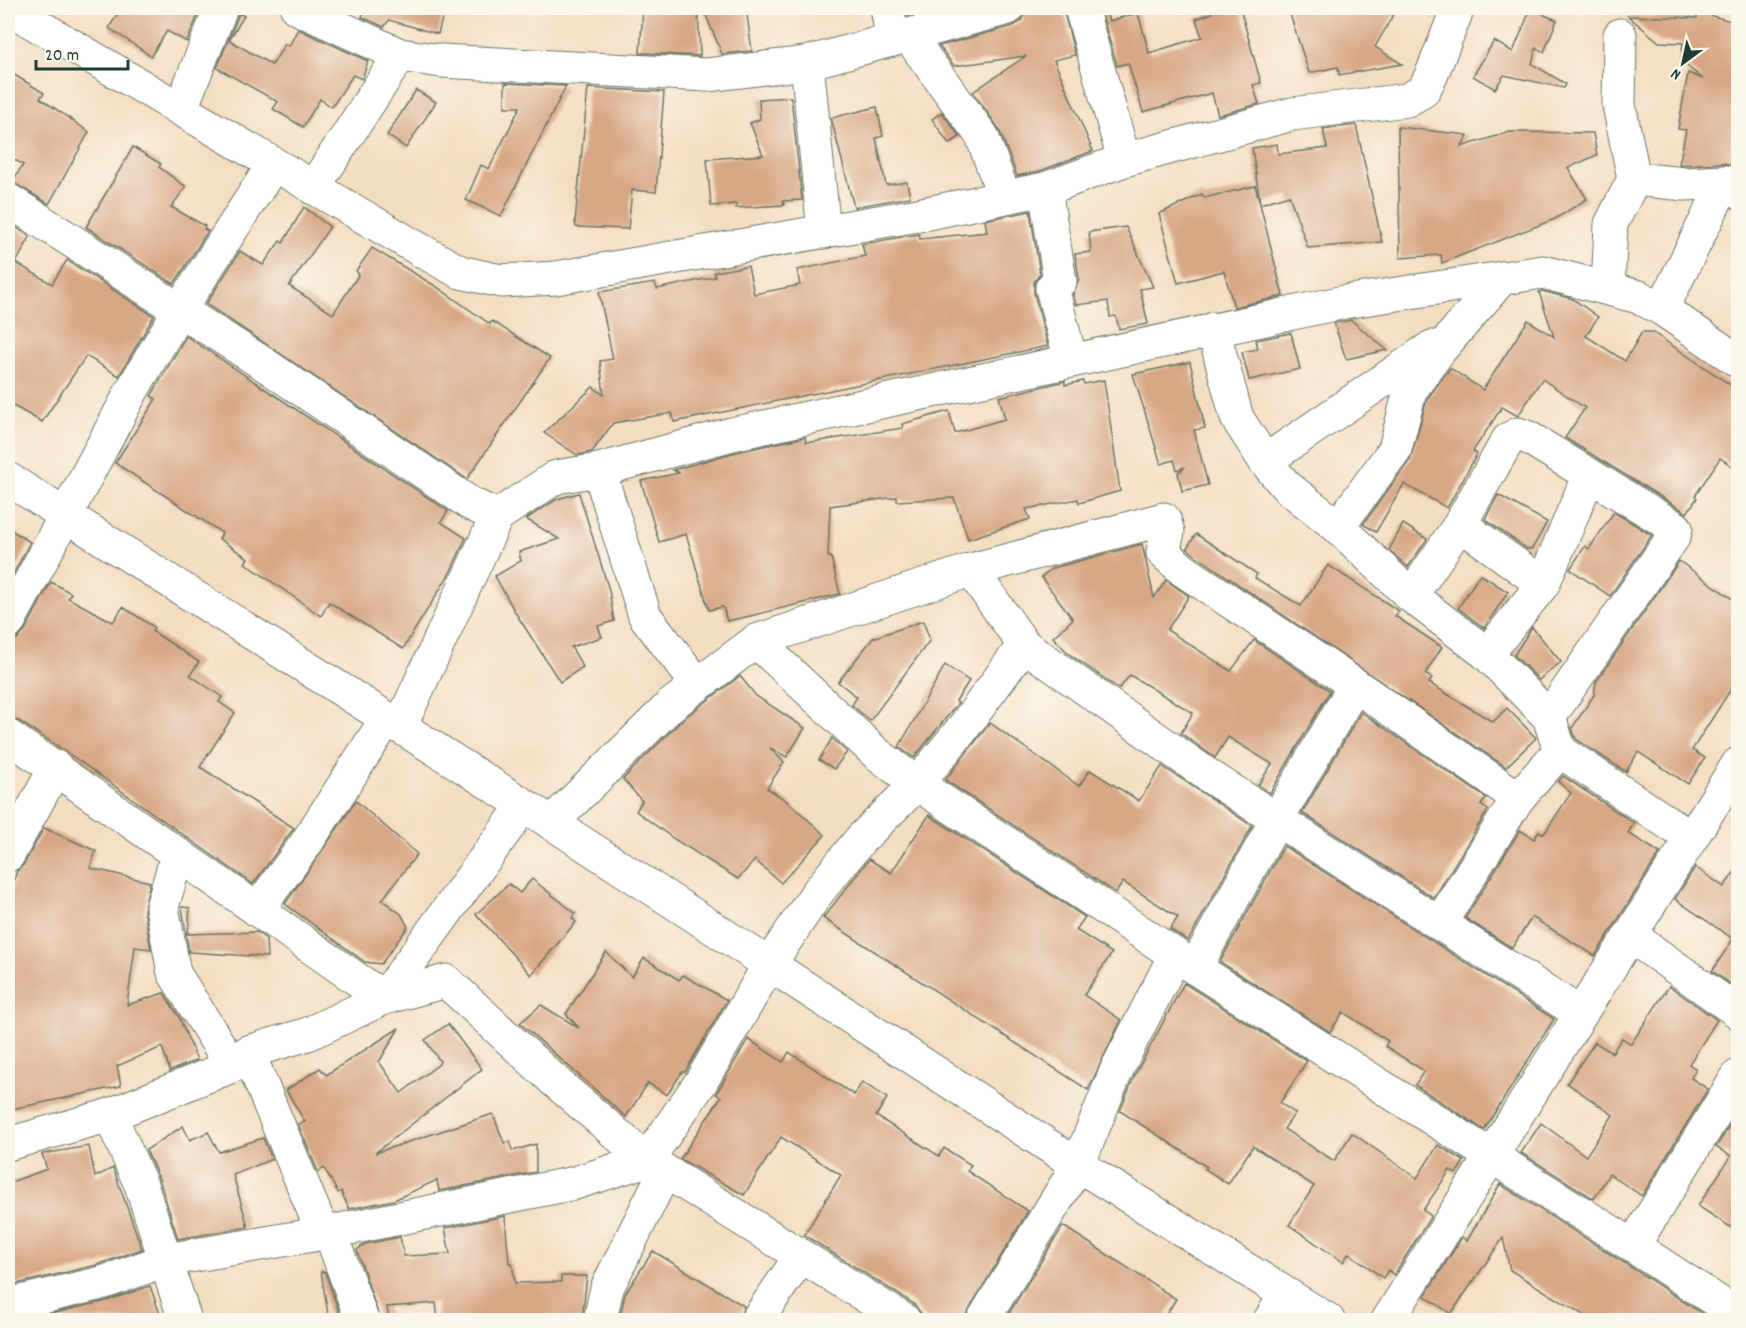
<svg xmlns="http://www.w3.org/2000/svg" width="1746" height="1328" viewBox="0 0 1746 1328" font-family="Dekko,sans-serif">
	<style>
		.building { fill: #d8a785 }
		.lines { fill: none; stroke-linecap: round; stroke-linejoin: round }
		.minor-casing { stroke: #6a7566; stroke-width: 35 }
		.minor { stroke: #fff; stroke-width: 33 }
	</style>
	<rect width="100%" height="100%" fill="#fbf7ec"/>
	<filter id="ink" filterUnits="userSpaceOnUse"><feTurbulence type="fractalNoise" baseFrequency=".0167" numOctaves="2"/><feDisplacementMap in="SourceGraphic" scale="12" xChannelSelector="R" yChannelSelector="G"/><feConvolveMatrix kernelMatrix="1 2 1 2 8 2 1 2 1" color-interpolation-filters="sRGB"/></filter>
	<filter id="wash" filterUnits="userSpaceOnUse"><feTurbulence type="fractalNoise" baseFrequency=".008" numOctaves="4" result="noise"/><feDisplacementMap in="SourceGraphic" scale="24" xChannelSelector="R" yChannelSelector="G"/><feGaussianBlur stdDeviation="1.35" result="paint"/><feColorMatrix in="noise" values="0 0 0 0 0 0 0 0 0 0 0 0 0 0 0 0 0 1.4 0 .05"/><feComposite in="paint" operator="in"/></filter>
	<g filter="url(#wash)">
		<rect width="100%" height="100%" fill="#f4dec2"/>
		<g id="blocks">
			<g class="building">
				<path d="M121 8H201L187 42 167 31 151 56 109 28Z"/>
				<path d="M365 8H445L438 34 389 20 384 27 362 17Z"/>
				<path d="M643 8H698L700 56 640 53Z"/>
				<path d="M703 8H746L752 51 722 54Z"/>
				<path d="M906 8H939L908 16Z"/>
				<path d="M1026 8H1063L1075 55 1054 60 1093 151 1040 171 1017 176 999 129 973 92 1026 56 954 66 939 46 1013 26 1022 21Z"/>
				<path d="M1100 8H1105L1109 21 1138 13 1149 53 1202 37 1196 19 1212 13 1210 8H1240L1261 83 1253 85 1259 104 1218 115 1212 93 1143 112 1128 63 1117 66Z"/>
				<path d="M1288 8H1397L1375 47 1402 64 1339 75 1338 67 1309 73Z"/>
				<path d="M1531 8 1545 10 1544 15 1557 20 1544 52 1536 48 1532 64 1566 84 1564 88 1504 75 1495 89 1473 76 1494 41 1513 52Z"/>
				<path d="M1698 12 1738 23V158L1736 167 1724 163 1679 165 1686 130 1678 129 1688 73 1703 79 1681 61 1683 43 1659 42 1628 16 1697 18Z"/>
				<path d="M239 13 244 16 229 40 272 65 285 44 289 46 298 29 368 61 362 79 353 75 332 107 320 99 303 127 273 109 278 102 217 68Z"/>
				<path d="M8 71 44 93 40 98 89 132 49 204 12 182 23 165 8 155Z"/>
				<path d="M505 83 566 86 501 216 466 200 481 165 489 169 520 107H505Z"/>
				<path d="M588 88 664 92 656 192 632 190 628 229 576 227 575 222Z"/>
				<path d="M416 90 436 102 406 148 387 135Z"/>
				<path d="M791 97 802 200 783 201 784 205 736 208V204L711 206 707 159 763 155 750 123 760 119 759 99Z"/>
				<path d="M877 107 883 136 876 138 886 185 907 182 910 197 854 207 831 118Z"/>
				<path d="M942 112 960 137 949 144 932 119Z"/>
				<path d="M1356 125 1382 242 1308 248 1289 195 1260 204 1283 296 1234 307 1224 271 1178 283 1159 214 1202 194 1204 198 1255 186 1260 203 1252 148 1277 144 1278 154 1327 148 1323 129Z"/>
				<path d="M1398 127 1468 135 1461 147 1509 132 1593 133 1597 155 1568 168 1587 199 1555 219 1442 263 1441 255 1400 258Z"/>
				<path d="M133 147 161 164 159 167 186 187 171 207 205 226 204 229 208 231 174 284 86 227Z"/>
				<path d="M304 207 330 227 289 286 333 314 359 274 356 271 372 248 437 287 490 324 492 321 550 358 467 479 206 304 240 251 263 265 280 241 283 243Z"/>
				<path d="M1030 211 1040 274 1034 282V293L1048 346 674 422 672 413 613 423 592 452 577 455 544 433 593 387 604 395 600 361 613 359 599 292 655 283 657 289 715 277 714 272 748 266 754 294 800 285 797 270 865 256 862 244 919 234 920 239 987 232 985 220Z"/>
				<path d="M8 222 30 237 16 263 52 284 67 260 154 316 119 376 86 356 42 422 8 403Z"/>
				<path d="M1126 227 1153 287 1140 289 1148 324 1119 329 1116 316 1110 317 1108 301 1076 305 1073 294 1079 279 1075 254 1091 252 1089 232Z"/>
				<path d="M1542 291 1573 299 1598 317 1586 336 1625 361 1642 332H1652L1738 390V470L1720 458 1695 496 1697 498 1687 513 1565 438 1585 408 1542 379 1518 416 1502 407 1473 451 1477 454 1447 508 1404 484 1376 532 1363 524 1410 460 1427 399 1450 368 1483 390 1528 320 1554 337 1539 292Z"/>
				<path d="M1351 320 1387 350 1346 359 1334 323Z"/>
				<path d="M1291 333 1300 369 1249 380 1242 352 1258 349 1256 340Z"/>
				<path d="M186 336 448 511 441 522 466 538 450 573 403 649 329 602 321 616 245 563 248 558 219 539 222 533 115 463 156 399 151 396Z"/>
				<path d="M1190 362 1205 428 1194 430 1208 485 1182 491 1178 473 1185 467 1177 470 1174 460 1161 464 1133 374Z"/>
				<path d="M1104 380 1120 491 1079 503 1078 499 1026 509 1030 519 968 539 954 498 897 501V497L830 506 828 557H831L840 594 750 616 727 621 723 607 709 610 686 534 659 542 641 481 679 473 673 470 736 452 805 437 806 442H813L903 428 902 424 949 411 955 433 1005 419 999 397 1065 381V385L1083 381 1084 384Z"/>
				<path d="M579 493 609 590 614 621 598 626 602 637 571 647 583 667 560 682 515 612 495 576 521 561 519 552 559 539 526 519 557 499Z"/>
				<path d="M1498 495 1547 522 1532 549H1527L1485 519Z"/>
				<path d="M1614 512 1652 535 1610 596 1570 569 1585 546 1589 549Z"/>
				<path d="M1403 524 1427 539 1408 567 1389 550Z"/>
				<path d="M8 528 30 542 8 584Z"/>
				<path d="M1196 534 1257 574 1255 578 1301 606 1328 565 1399 611 1395 616 1442 647 1425 674 1432 678 1429 683 1493 722 1507 708 1536 738 1506 767 1195 555 1187 548Z"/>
				<path d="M1142 544 1154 598 1166 580 1189 596 1167 630 1231 671 1254 640 1330 691 1270 793 1258 785 1272 764 1228 737 1215 758 1181 733 1193 713 1130 675 1119 689 1068 653 1053 637 1073 619 1041 577 1053 568Z"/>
				<path d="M1679 561 1738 603V678L1692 750 1705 758 1688 784 1638 752 1626 772 1576 739 1572 728 1594 695 1596 682Z"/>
				<path d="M1480 574 1508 592 1484 628 1458 608Z"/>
				<path d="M51 582 71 593 68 598 113 622 123 607 154 627 152 631 199 662 190 675 222 697 219 702 235 713 200 767 294 828 253 884 65 751 19 721 8 718V642L17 639 24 632Z"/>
				<path d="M923 621 930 640 870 721 852 705 857 697 838 682 873 638Z"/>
				<path d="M1532 627 1561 662 1539 680 1514 655Z"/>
				<path d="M945 665 969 681 956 701 958 703 914 758 899 747Z"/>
				<path d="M740 676 756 696 805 728 787 757 770 748 784 762 767 788 787 801 825 835 781 883 755 860 738 879 674 839 636 811 642 801 623 779 683 719Z"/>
				<path d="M1361 712 1486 798 1481 805 1488 810 1434 898 1302 813Z"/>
				<path d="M990 723 1079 786 1090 770 1139 801 1162 766 1252 826 1188 941 1170 929 1178 917 1123 882 1116 893 945 780Z"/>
				<path d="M832 738 847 752 834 769 819 760Z"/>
				<path d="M1563 776 1634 823 1628 833 1660 853 1595 956 1532 917 1512 948 1465 918 1520 830 1534 839 1539 831 1544 834 1571 793 1558 782Z"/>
				<path d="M356 801 417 854 382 900 401 914 408 927 381 964 365 962 285 904Z"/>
				<path d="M929 815 1085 917 1076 930 1112 953 1084 995 1121 1020 1088 1090 823 918 869 859 891 873Z"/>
				<path d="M44 828 96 851 90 868 150 882 144 910 151 949 135 947 127 1005 164 993 179 1017 197 1060 170 1071 162 1047 117 1066 121 1086 8 1110V898L17 871 24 864Z"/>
				<path d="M1284 846 1554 1019 1484 1130 1415 1085 1424 1071 1385 1046 1388 1041 1343 1012 1330 1032 1220 962Z"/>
				<path d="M1695 867 1724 887 1738 867V984L1736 988 1712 971 1733 939 1675 899Z"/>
				<path d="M532 879 575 913 572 918 576 922 531 975 476 914 509 884 520 893Z"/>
				<path d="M182 907 190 908 188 933H186Z"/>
				<path d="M257 932 266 939 267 957 189 952 186 934Z"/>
				<path d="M606 952 632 977 644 958 679 980 683 975 727 1000 685 1072H682L667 1095 648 1083 626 1117 520 1023 541 1005 579 1028 566 1014Z"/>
				<path d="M1184 983 1307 1061 1280 1103 1295 1113 1284 1129 1334 1161 1352 1133 1417 1178 1438 1145 1464 1161 1456 1174 1450 1170 1423 1210 1431 1216 1394 1275 1388 1270 1383 1278 1349 1253 1343 1262 1289 1225 1314 1186 1253 1146 1228 1184 1205 1169 1207 1167 1120 1111 1134 1077Z"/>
				<path d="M1669 986 1717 1020 1689 1064 1696 1069 1691 1078 1708 1089 1642 1196 1609 1174 1594 1199 1521 1153 1541 1123 1586 1156 1613 1115 1567 1083 1595 1042 1612 1053 1622 1038 1631 1044Z"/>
				<path d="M448 1024 482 1069 375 1153 493 1114 504 1143 510 1141 512 1151 536 1144V1172L439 1191 437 1180 394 1200 349 1209 341 1191 338 1193 324 1168 318 1172 298 1124 305 1122 286 1090 320 1068 326 1075 399 1028 379 1062 401 1093 439 1064 440 1061 425 1040Z"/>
				<path d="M748 1039 783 1062 789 1052 854 1095 862 1082 887 1098 876 1116 939 1156 944 1148 971 1165 967 1171 1028 1211 963 1320H930L922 1315 914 1304 804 1235 841 1175 781 1137 744 1195 680 1159 721 1097 716 1094Z"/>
				<path d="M1738 1111V1232L1698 1206 1731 1156 1716 1147Z"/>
				<path d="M183 1126 190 1140 208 1132 219 1152 263 1138 272 1159 233 1175 248 1227 178 1239 159 1179 146 1150Z"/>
				<path d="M89 1146 95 1177 113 1168 142 1249 97 1265 8 1286V1183L47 1169 42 1154Z"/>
				<path d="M1500 1184 1623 1262 1712 1320H1592L1510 1270 1503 1238 1451 1314 1425 1296 1462 1237 1467 1241Z"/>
				<path d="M505 1216 509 1263H512L515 1283 561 1282V1276H587L582 1320H438L436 1303 387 1307 389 1320H380L357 1250 365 1244 400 1237 404 1256 450 1254 445 1228Z"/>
				<path d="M1063 1226 1176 1299 1163 1320H1021L1009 1313Z"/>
				<path d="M653 1251 744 1306 739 1320H619L625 1294Z"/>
				<path d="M321 1272H325L342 1320H329Z"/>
				<path d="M150 1286 162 1320H24L106 1301Z"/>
			</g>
		</g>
	</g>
	<g filter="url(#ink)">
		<use href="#blocks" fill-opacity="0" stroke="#6a7566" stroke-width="1.5"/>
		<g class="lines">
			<defs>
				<g id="minor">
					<path d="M8 8 417 248 460 272 501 281 556 278 918 215 1045 189 1124 160 1292 114 1407 100 1423 91 1431 76 1458 8"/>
					<path d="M297 8 400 55"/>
					<path d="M887 8 893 40"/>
					<path d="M1081 8 1124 160"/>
					<path d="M908 35 982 136 1004 196"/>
					<path d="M807 63 824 232"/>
					<path d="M181 108 221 8"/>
					<path d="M1634 179 1685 184 1725 182 1738 192"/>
					<path d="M313 188 400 55 441 61 707 75 807 63 1008 8"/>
					<path d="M1045 189 1060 281 1052 288 1071 361"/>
					<path d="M8 200 264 364 471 504 497 516 556 477 599 470 732 434 1344 302 1543 272 1639 297 1662 309 1738 361"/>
					<path d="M1608 288 1611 224 1634 179 1619 105 1620 35"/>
					<path d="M1662 309 1725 182"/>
					<path d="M1213 329 1237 418 1265 461 1286 486 1338 527 1411 596 1487 654 1549 717 1560 751 1691 838"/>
					<path d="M1265 461 1432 347"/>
					<path d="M599 470 645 616 698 685"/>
					<path d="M8 479 524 805 1078 1165 1328 1320"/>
					<path d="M1460 524 1543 584"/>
					<path d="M1338 527 1395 449 1410 391 1439 351 1502 278"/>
					<path d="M971 570 1024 645 1209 776 1581 1014"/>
					<path d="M1411 596 1460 524 1508 440 1518 434 1529 438 1676 528 1674 536 1549 717"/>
					<path d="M8 623 135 385 179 311 273 165"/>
					<path d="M756 641 876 753 917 784 1195 968 1633 1246 1738 1315"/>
					<path d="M1487 654 1543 584 1589 475"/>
					<path d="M400 727 497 516"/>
					<path d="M8 736 384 998 524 805"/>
					<path d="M551 823 671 705 756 641 971 570 1164 519 1168 532 1163 552 1183 570 1355 685 1518 798"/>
					<path d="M8 855 56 767"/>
					<path d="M177 856 162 907 174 973 232 1066"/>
					<path d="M257 910 305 845 386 720"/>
					<path d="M1440 923 1518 798 1560 751"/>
					<path d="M1631 936 1738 1012"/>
					<path d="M1195 968 1277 819 1355 685"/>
					<path d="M248 1052 323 1233"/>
					<path d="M110 1115 141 1185 185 1320"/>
					<path d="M8 1144 110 1115 232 1066 248 1052 308 1034 384 998 446 981 557 1083 647 1160 701 1082 769 965 817 893 860 840 917 784 963 728 1024 645"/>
					<path d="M330 1232 362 1320"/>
					<path d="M1633 1246 1738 1076"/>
					<path d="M8 1305 102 1283 166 1260 330 1232 575 1183 647 1160 904 1320"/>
					<path d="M600 1320 607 1288 665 1171"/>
					<path d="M757 1320 801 1256"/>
					<path d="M983 1320 1078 1165 1117 1069 1175 955"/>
					<path d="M1270 1320 1286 1295"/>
					<path d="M1388 1320 1738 764"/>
				</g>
			</defs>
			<use href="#minor" class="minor-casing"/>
			<use href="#minor" class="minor"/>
		</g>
	</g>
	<rect width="1746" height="1328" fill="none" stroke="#fbf7ec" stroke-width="30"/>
	<g transform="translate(1683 63) rotate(213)" stroke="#fbf7ec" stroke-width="4.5" paint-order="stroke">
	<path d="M0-4.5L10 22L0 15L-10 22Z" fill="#1f3d34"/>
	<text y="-9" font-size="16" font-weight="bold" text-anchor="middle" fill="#1f3d34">N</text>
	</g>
	<path d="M36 60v9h92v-9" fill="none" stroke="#1f3d34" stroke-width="3"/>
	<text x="45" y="60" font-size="18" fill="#1f3d34" stroke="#fbf7ec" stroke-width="4.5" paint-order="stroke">20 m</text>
</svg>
